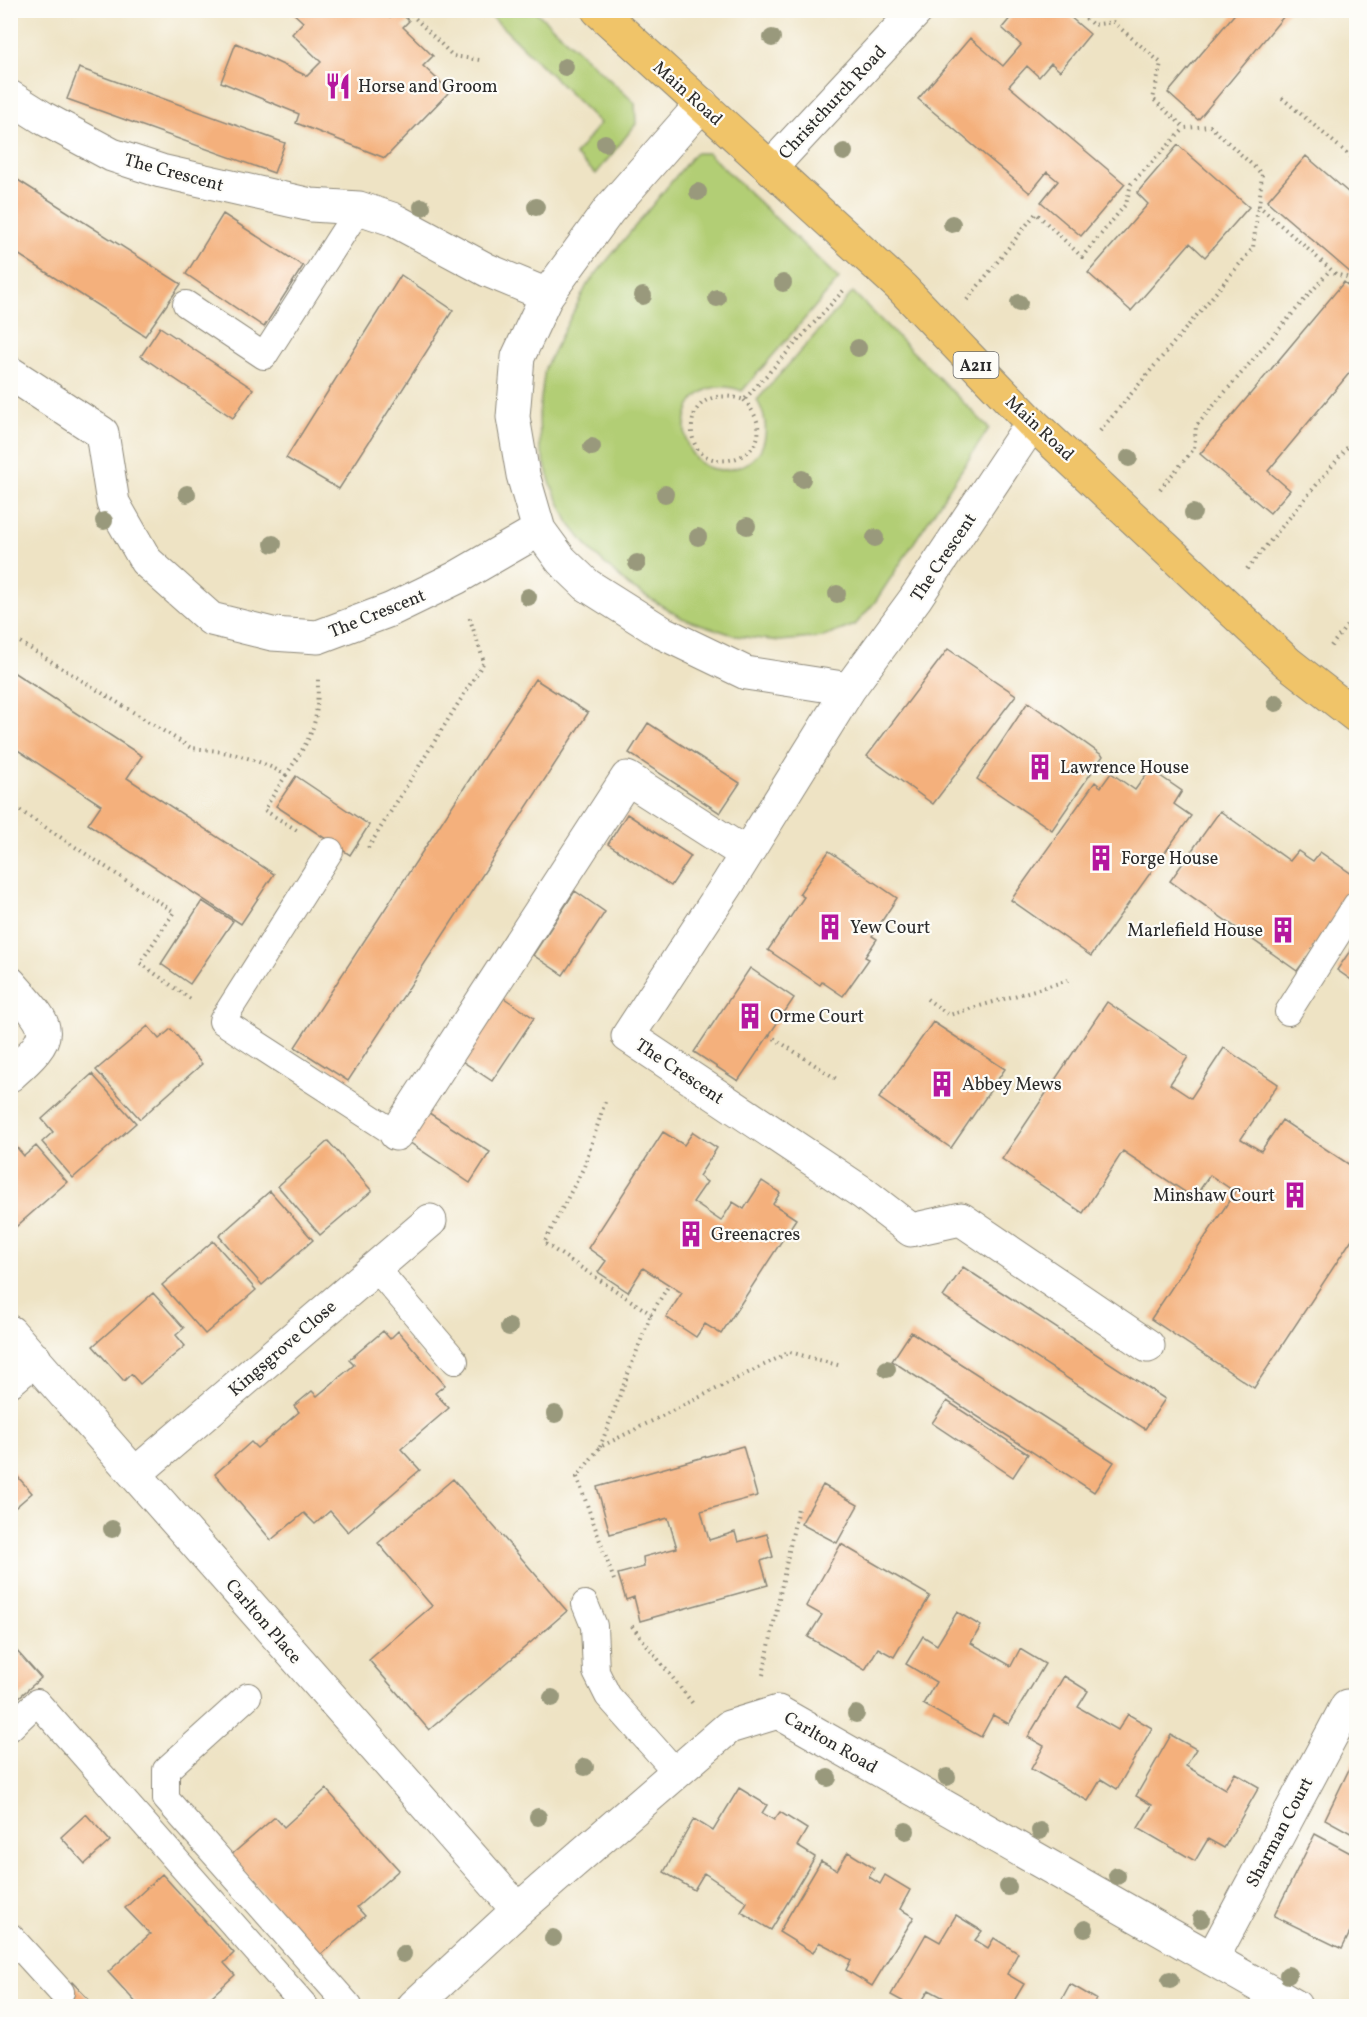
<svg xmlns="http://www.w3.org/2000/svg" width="1367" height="2017" font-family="Vollkorn,serif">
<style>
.green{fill:#b2ce74;stroke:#6e7c50;stroke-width:1.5}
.building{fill:#f4b07c}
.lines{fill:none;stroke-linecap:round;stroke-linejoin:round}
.service-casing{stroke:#8c8778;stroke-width:28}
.minor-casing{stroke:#8c8778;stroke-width:35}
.primary-casing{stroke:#8c8778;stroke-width:35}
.path{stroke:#8c8778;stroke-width:4;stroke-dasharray:1.5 4.5;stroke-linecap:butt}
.service{stroke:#fff;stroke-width:26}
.minor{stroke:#fff;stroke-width:33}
.primary{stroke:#f0c469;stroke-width:33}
.tree{fill:#99997c}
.labels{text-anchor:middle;stroke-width:4.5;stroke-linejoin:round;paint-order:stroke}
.shield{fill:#fdfcf7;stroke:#6a6a68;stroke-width:1.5}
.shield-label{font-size:16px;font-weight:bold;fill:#2b2b2b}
.poi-label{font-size:18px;fill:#2b2b2b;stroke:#fdfcf7;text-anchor:start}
.street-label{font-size:18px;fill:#2b2b2b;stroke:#fdfcf7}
</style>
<rect width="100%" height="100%" fill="#fdfcf7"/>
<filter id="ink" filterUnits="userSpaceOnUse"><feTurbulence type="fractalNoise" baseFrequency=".0167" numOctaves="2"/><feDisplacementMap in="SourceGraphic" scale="12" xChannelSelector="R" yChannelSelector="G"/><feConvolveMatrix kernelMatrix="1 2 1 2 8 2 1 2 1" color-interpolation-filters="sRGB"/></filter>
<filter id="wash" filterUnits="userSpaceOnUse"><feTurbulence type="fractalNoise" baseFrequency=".008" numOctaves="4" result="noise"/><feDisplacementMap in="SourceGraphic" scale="24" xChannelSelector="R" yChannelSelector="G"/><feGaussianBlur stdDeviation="1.35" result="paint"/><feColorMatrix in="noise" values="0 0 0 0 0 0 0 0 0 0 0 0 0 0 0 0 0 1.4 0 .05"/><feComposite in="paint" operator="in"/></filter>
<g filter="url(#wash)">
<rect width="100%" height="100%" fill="#eee3c4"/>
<path class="green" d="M486,11h49l100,92 1,21 -40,50 -21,-19 25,-32z
M695,153h13l131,126 -97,112c-72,-27 -76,90 -11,78 12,-2 24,-9 30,-20 8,-17 5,-33 -4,-49l96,-108 136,136 -114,174 -20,23 -32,12 -43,4 -44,-5 -54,-18 -53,-32 -38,-35 -22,-28 -18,-38 -11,-38 -1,-34 6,-45 42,-83z"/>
<g id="blocks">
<path class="building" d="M290,10h93l7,7 8,-7 11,11 -6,6 30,29 -10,10 27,25 -65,67 -89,-35 3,-9 -78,-32 15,-39 71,33 14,-14 -29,-28 11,-12z
M1017,10h45l28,24 -30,37 -9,-8 -12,14 -12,-11 -18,20 116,98 -44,52 -40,-34 17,-21 -11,-9 -17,21 -112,-94 52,-61 33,28 18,-21 -19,-17z
M1238,10h51l-91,110 -30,-27z
M79,68l206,75 -11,30 -207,-74z
M1178,145l71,62 -44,50 -15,-14 -59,68 -43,-38 60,-69 -11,-11z
M1306,156l50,43v70l-4,5 -85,-73z
M10,175l171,109 -36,52 -135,-87z
M223,214l80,52 -39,61 -78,-53z
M401,275l52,35 -114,179 -53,-31z
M1344,282l12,11v72l-88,106 22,19 -20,23 -70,-59z
M160,327l93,62 -20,29 -92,-62z
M948,649l68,46 -83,109 -66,-48z
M10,670l132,86 -15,22 147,96 -33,50 -153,-100 13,-19 -91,-60z
M535,679l53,34 -240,368 -53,-34z
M1028,702l75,54 -51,74 -75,-51z
M648,723l92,60 -20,30 -91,-60z
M1150,769l32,22 -8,13 17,12 -100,140 -80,-56 84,-118 6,5 10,-14 24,17z
M296,776l73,49 -19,30 -74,-49z
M1220,811l70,50 8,-10 15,10 7,-9 36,25v12l-59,82 -127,-90z
M627,814l64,42 -20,30 -63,-42z
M829,851l68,47 -25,38 5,3 -12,18 4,2 -26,37 -21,-14 -2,3 -52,-35 36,-53 -5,-3z
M575,891l30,21 -42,63 -30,-20z
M202,901l31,20 -43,63 -29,-20z
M1356,942v41l-19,-13z
M750,968l44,30 -56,83 -44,-29z
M504,998l30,20 -42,63 -30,-20z
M1107,1002l81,55 -18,27 21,14 33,-50 54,36 -37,55 20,12 21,-31 74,49v64l-102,155 -103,-69 84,-127 -25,-17 -16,23 -71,-47 -40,62 -81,-54z
M933,1022l72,47 -54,79 -72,-50z
M148,1026l11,13 12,-10 31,35 -62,55 -44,-49z
M92,1074l44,49 -63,55 -31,-36 11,-10 -11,-13z
M426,1111l64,41 -20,31 -64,-43z
M663,1132l21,13 9,-13 24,16 -18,28 8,6 -14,20 28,19 12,-19 11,7 18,-28 18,12 -7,11 23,15 -75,115 -16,-10 -9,13 -30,-20 16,-24 -39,-25 -15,24 -30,-20 8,-11 -18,-13z
M328,1141l44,50 -52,44 -42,-49z
M13,1143l11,13 12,-10 31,36 -57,50z
M270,1191l43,49 -51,45 -43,-49z
M213,1241l43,49 -51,44 -43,-49z
M963,1267l202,132 -20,30 -202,-132z
M153,1293l31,35 -8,7 9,11 -45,38 -9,-10 -7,7 -31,-35z
M383,1331l7,8 8,-8 47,54 -10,8 14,15 -48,41 19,21 -72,62 -18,-21 -15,13 -11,-11 -33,27 -56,-66 36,-32 6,6 42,-36 -5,-6 18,-15 5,5 37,-31 -5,-5z
M911,1332l203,130 -20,30 -202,-131z
M947,1401l81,53 -15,23 -81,-54z
M743,1446l14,50 -56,15 8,29 26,-8 3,10 29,-8 6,23 -12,4 7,24 -128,36 -6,-24 -8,3 -8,-26 26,-7 -1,-10 34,-9 -9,-30 -58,16 -13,-47z
M10,1468l22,25 -22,19z
M453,1479l114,132 -138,119 -60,-70 63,-54 -54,-63z
M823,1485l35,20 -21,38 -36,-19z
M841,1544l89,52 -36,61 -16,-9 -13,22 -57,-33 14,-22 -16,-9z
M957,1612l24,14 -10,17 40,23 9,-17 25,15 -36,60 -16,-9 -12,22 -58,-33 13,-22 -30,-18 17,-28 14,9z
M15,1649l26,29 -31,27v-52z
M1064,1676l24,15 -10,16 40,23 10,-16 24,14 -35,61 -16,-10 -13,22 -57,-32 13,-23 -16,-9z
M1171,1735l25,14 -10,17 39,23 10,-16 24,14 -35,61 -16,-9 -13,22 -57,-33 14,-23 -16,-9z
M1356,1755v81l-31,-17z
M739,1788l28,17 -5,8 12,7 6,-8 27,17 -10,17 18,11 -44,73 -30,-18 6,-10 -43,-29 -10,17 -30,-18 30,-53 19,12z
M326,1789l73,81 -42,37 8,9 -46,40 -89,-100 45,-39 9,10z
M86,1814l24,27 -25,23 -24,-27z
M1315,1834l41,22v64l-14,29 -68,-33z
M848,1852l26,16 -5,9 11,7 5,-9 25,15 -10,19 14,8 -42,69 -26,-16 5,-10 -17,-10 -15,-8 -6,11 -34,-21 42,-71 16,9z
M162,1874l72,79 -10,10 11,12 -34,31h-62l-31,-34 42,-38 -25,-26z
M956,1915l26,16 -7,9 13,8 6,-10 24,15 -11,21 17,10 -13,22h-52l-30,-16 -10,16h-8l-20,-11 35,-61 14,8z
M72,1982l23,24h-49z
M1070,1984l26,15 -4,7h-34z"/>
</g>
</g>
<g filter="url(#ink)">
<use href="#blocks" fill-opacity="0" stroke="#8c8778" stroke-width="1.5"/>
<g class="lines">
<g class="service-casing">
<path id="service" d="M186,304l78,52 95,-148
M330,851l-108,170 174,113
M1288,1012l68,-107
M376,1268l79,93
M585,1604l9,22 2,46 12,24 68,76
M248,1696l-82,74v29l183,207
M10,1728l27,-26 268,304
M10,1936l51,56"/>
</g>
<g class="minor-casing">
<path id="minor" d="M10,97l35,22 67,36 49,16 150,34 48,3 33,11 95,51 60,25
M702,104l-93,106 -62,85 -29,62 -5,60 10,58 16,55 22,30 26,25 76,48 83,40 103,16 66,-90 117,-176
M771,167l146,-157
M10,373l92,60 11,70 33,58 65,58 61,15 46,3 72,-27 66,-32 83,-48
M849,689l-120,193 -101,154 235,157 48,37 50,-11 187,127
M10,983c40,46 49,49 0,92
M396,1134l231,-356 119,76
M10,1332l508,578
M10,1380l25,-21
M135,1474l295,-253
M1212,1959l135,-253
M414,2006l104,-96 211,-183 49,-15 517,294"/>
</g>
<g class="primary-casing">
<path id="primary" d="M598,10l304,278 130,135 256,240 68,53"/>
</g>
<path class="path" d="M407,10l46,46 27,4
M1077,10l16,15 20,-3 48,41 -8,36 32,29 25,-2 52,48 -3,32 77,68 20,6
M1282,98l74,63
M967,300l69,-87 46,44 44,-53 5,-20 54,-56
M744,400c53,59 -57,88 -52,25 2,-29 30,-33 52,-25l100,-110
M1100,431l153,-183 5,-42
M1160,489l34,-40 2,-23 134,-156
M1247,569l109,-132
M10,636l181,112c35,3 64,9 95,27 27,-41 32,-47 32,-98
M1331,646l25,-32
M286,775l-22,35 36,22
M10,804l164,108 -34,51 52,37
M368,848l116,-186 -15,-46
M927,999l22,16 120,-35
M769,1035l69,45
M605,1102l-21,65 -40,76 107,71 18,-29
M600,1447l51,-133
M614,1580l-37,-103 23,-30 190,-95 51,14
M632,1626l62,79
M763,1675l35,-167"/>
<use href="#service" class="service"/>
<use href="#minor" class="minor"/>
<use href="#primary" class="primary"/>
</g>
<g class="tree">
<circle cx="772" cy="38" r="9"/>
<circle cx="565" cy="67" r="9"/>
<circle cx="605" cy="143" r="9"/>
<circle cx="844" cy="152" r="9"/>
<circle cx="698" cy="192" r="9"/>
<circle cx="422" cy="207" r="9"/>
<circle cx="536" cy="207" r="9"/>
<circle cx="952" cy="224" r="9"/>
<circle cx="783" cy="283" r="9"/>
<circle cx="643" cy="296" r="9"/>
<circle cx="717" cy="298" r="9"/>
<circle cx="1019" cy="303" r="9"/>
<circle cx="858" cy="348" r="9"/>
<circle cx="592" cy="447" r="9"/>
<circle cx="1129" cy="458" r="9"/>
<circle cx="802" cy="479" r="9"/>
<circle cx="187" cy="494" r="9"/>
<circle cx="665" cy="494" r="9"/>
<circle cx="1193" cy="513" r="9"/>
<circle cx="104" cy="521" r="9"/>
<circle cx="747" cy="526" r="9"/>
<circle cx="698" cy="537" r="9"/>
<circle cx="875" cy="538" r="9"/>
<circle cx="273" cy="544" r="9"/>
<circle cx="637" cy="563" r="9"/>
<circle cx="837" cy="594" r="9"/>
<circle cx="528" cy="597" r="9"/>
<circle cx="1276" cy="703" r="9"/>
<circle cx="509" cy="1327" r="9"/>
<circle cx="887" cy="1369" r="9"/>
<circle cx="555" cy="1414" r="9"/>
<circle cx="112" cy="1529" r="9"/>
<circle cx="552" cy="1698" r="9"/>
<circle cx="856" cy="1714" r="9"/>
<circle cx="585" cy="1767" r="9"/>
<circle cx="947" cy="1777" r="9"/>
<circle cx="828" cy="1778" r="9"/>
<circle cx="538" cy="1817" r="9"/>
<circle cx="906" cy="1831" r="9"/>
<circle cx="1040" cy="1831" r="9"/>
<circle cx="1117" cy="1876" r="9"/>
<circle cx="1008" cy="1887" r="9"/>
<circle cx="1201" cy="1919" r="9"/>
<circle cx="1085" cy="1929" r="9"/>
<circle cx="553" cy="1938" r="9"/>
<circle cx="403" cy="1954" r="9"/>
<circle cx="1288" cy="1975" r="9"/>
<circle cx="1170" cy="1980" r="9"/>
</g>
</g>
<defs>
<g id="restaurant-bare" transform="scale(2.07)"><path d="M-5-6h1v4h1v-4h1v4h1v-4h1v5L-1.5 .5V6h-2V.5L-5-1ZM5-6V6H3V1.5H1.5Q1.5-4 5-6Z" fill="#b5179e" stroke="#fdfcf7" stroke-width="2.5" paint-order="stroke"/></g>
<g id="building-bare" transform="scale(2.07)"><path d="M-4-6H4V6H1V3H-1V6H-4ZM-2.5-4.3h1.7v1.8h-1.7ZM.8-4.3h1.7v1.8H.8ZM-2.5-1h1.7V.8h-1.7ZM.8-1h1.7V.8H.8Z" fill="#b5179e" stroke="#fdfcf7" stroke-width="2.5" paint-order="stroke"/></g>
</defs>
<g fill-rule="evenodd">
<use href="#restaurant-bare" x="338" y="86"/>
<use href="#building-bare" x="1040" y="767"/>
<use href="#building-bare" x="1101" y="858"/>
<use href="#building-bare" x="830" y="927"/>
<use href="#building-bare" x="1283" y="930"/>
<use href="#building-bare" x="750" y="1016"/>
<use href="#building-bare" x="942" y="1084"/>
<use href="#building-bare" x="1295" y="1195"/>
<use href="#building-bare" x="691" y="1234"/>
</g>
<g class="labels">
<rect class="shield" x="953.5" y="352" width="45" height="26" rx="4.5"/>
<g class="shield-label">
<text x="976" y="371">A211</text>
</g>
<g class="poi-label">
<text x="358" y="92">Horse and Groom</text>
<text x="1060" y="773">Lawrence House</text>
<text x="1121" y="864">Forge House</text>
<text x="850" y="933">Yew Court</text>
<text x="1263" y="936" text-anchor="end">Marlefield House</text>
<text x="770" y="1022">Orme Court</text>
<text x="962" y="1090">Abbey Mews</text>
<text x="1275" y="1201" text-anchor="end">Minshaw Court</text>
<text x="711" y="1240">Greenacres</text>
</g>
<g class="street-label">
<text transform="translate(688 93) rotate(42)" y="6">Main Road</text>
<text transform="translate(832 102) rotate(-47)" y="6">Christchurch Road</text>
<text transform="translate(174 172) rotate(15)" y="6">The Crescent</text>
<text transform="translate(1040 428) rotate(43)" y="6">Main Road</text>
<text transform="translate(943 557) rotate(-56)" y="6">The Crescent</text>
<text transform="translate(377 613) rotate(-22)" y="6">The Crescent</text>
<text transform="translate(680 1071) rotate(34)" y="6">The Crescent</text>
<text transform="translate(282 1348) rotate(-41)" y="6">Kingsgrove Close</text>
<text transform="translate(264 1621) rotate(49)" y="6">Carlton Place</text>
<text transform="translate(831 1742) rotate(30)" y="6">Carlton Road</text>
<text transform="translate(1279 1832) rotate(-62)" y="6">Sharman Court</text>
</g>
</g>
<rect width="1367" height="2017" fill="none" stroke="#fdfcf7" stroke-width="36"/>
</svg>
